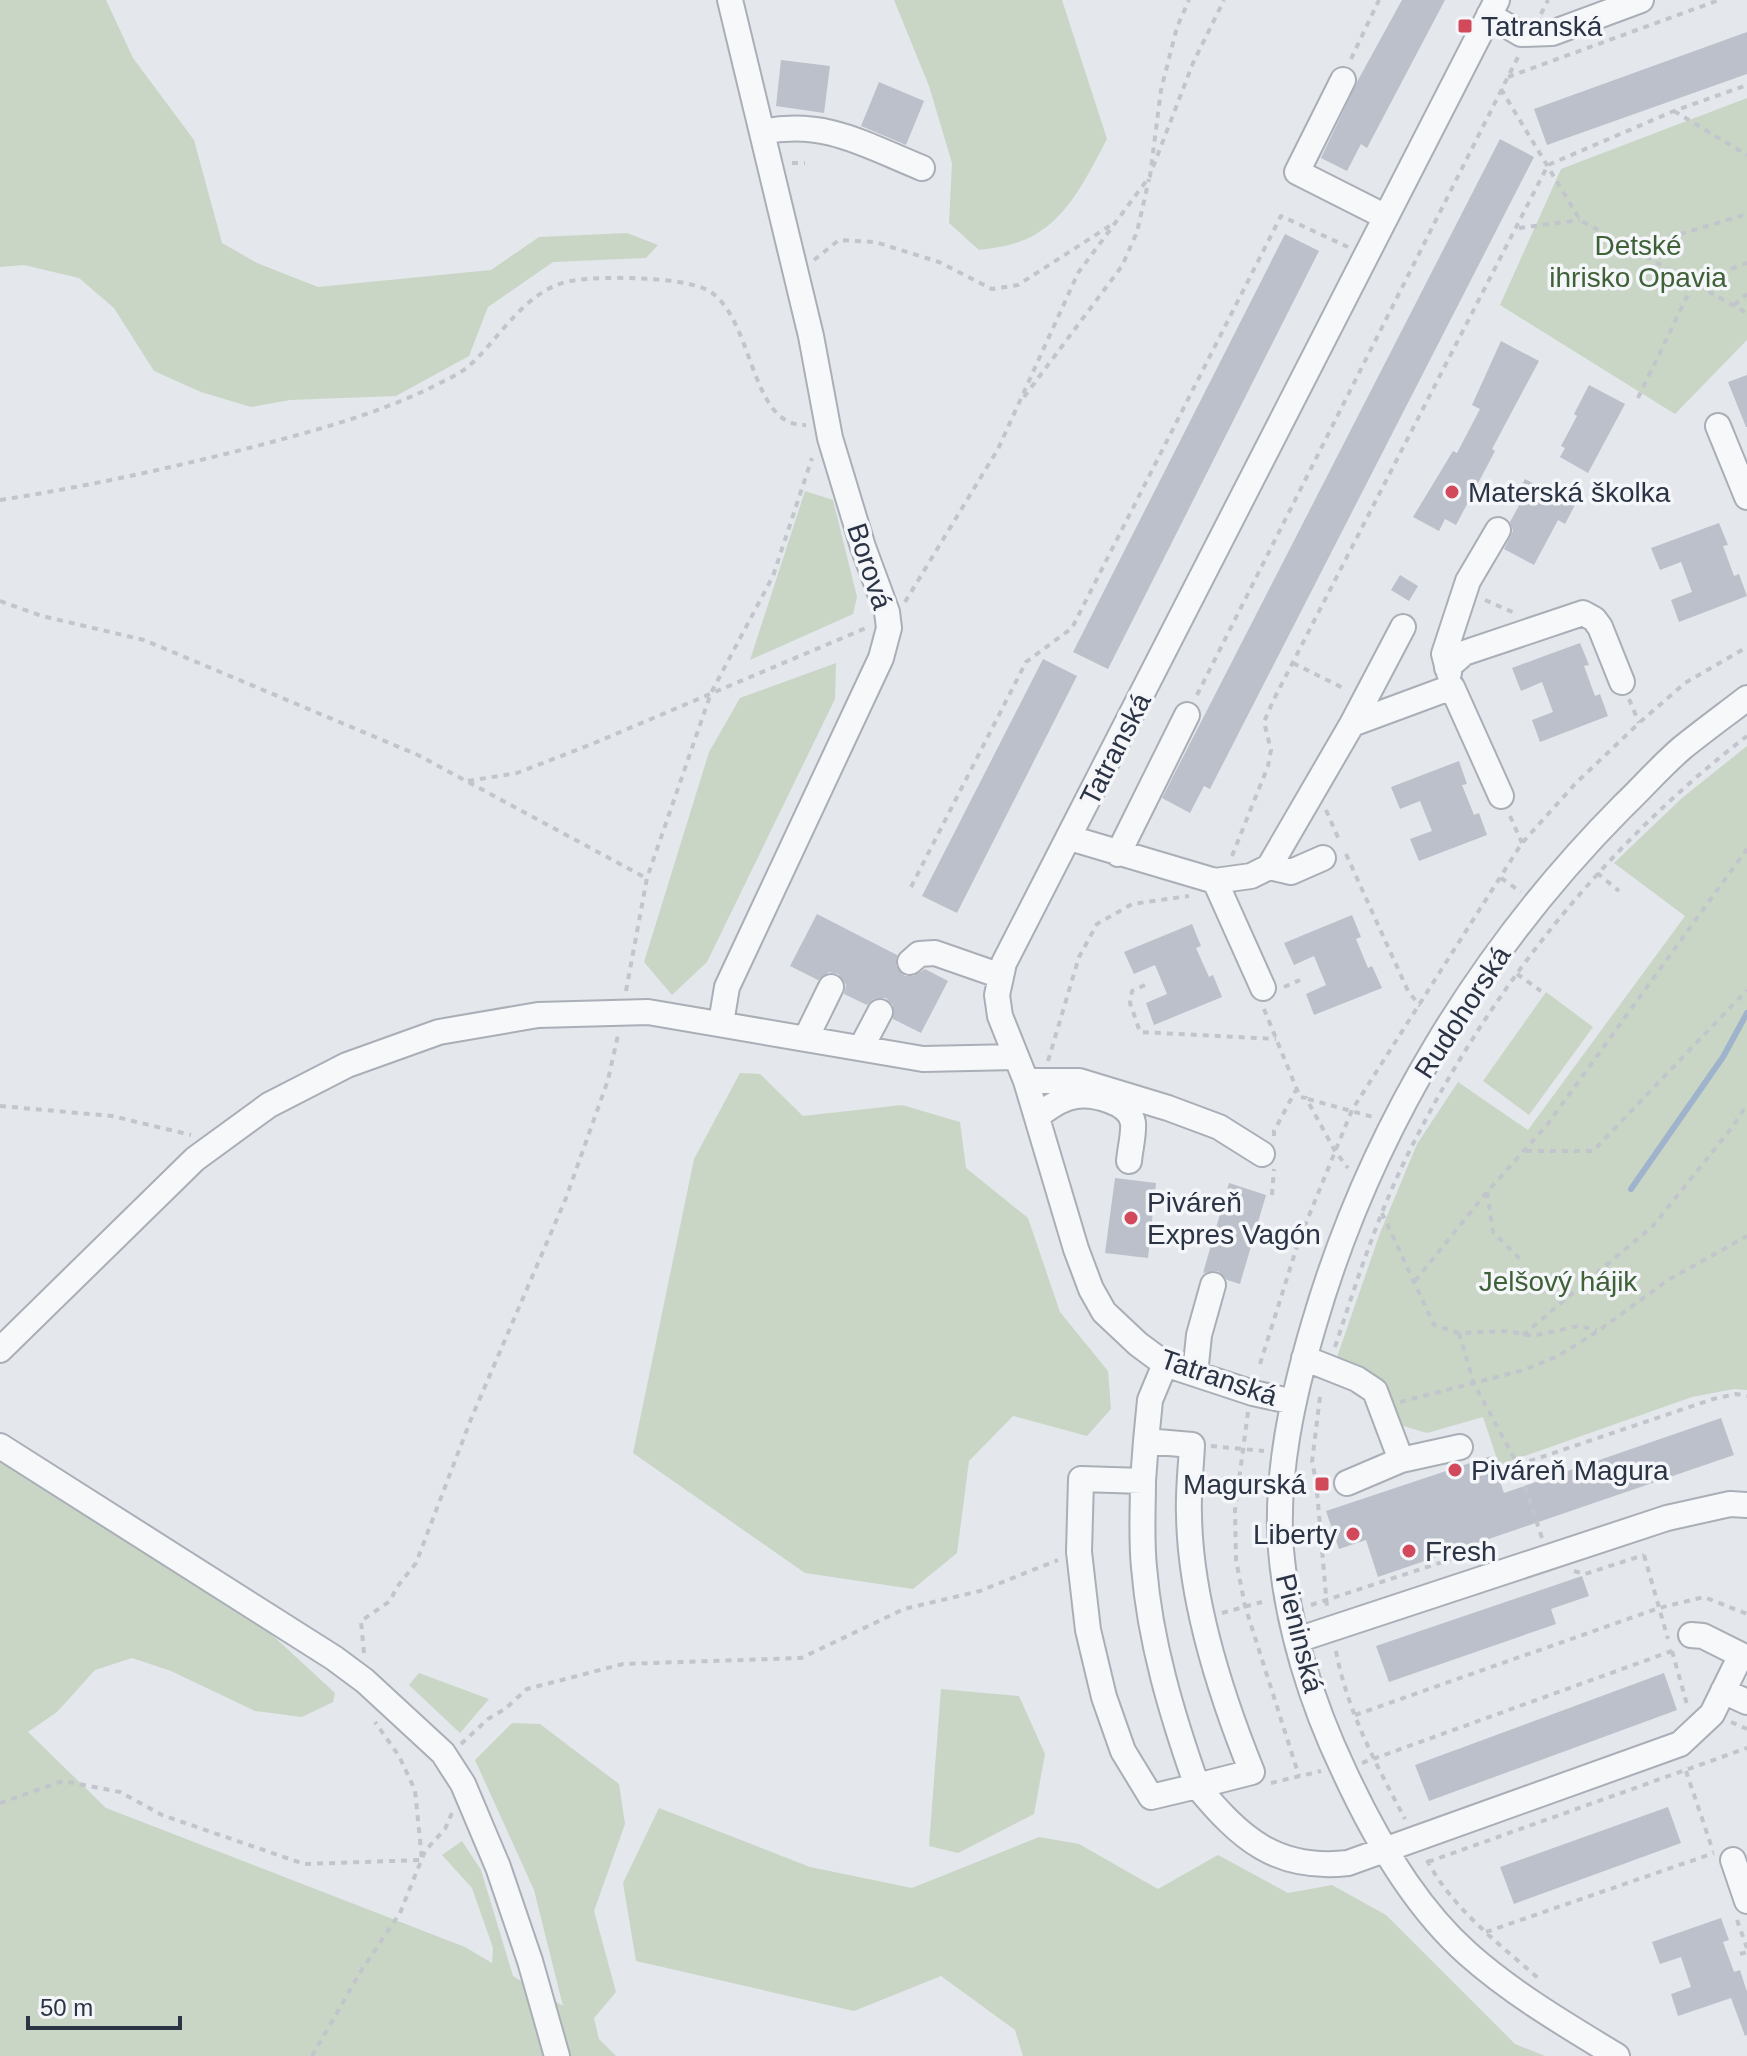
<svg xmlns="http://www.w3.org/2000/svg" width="1747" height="2056" font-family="Arial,sans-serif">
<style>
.green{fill:#c9d6c5}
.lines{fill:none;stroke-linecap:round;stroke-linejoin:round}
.stream{stroke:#9fb4cc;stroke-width:6}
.building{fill:#bbc0ca}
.minor-casing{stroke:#a9aeb7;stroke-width:28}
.path{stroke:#c2c5cb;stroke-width:4;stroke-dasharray:6 6;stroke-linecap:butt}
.minor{stroke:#f7f8fa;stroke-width:24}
.poi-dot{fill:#d1495b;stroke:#f4f6f9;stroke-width:3}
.labels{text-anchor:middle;stroke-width:7;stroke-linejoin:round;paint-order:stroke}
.poi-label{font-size:28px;fill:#2b3445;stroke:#f4f6f9;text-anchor:start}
.park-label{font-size:28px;fill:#3f6138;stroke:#f4f6f9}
.street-label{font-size:28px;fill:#2b3445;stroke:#f4f6f9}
</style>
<rect width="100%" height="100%" fill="#e4e7ec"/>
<path class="green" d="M0,0h106l27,58 61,82 28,103 35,20 61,24 173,-17 48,-33 88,-4 31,12 -12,13 -93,4 -65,45 -19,49 -73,40 -106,4 -39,7 -50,-15 -47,-21 -40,-63 -35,-30 -55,-13 -24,2z
M894,0h168l45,139c-22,41 -43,89 -91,104 -12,4 -25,5 -37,7l-30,-27 3,-60 -23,-77z
M1747,98v242l-72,74 -175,-109 61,-136z
M805,491l28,9 24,97 -4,17 -103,46z
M836,663l-1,36 -128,263 -35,33 -28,-33 65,-210 31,-54z
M1747,746v644l-13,-1 -42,8 -193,68 -16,-48 -56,16 -27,-8 -29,-48 -34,-20 43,-124 37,-89 41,-62 70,48 157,-214 -71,-53 68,-65z
M1546,992l47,35 -64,88 -46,-34z
M740,1073l20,1 43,42 99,-11 58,17 6,46 62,50 32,94 48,59 3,38 -24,27 -74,-20 -44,45 -12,92 -44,36 -108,-16 -172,-120 61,-294z
M0,1461l270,172 65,60 -2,9 -31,15 -47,-6 -84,-40 -39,-13 -37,12 -38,42 -29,20 78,76 359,139 27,16 1,-15 -21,-60 -30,-33 20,-14 19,29 32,106 50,30 -29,-116 -59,-130 37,-37 28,1 79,60 6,40 -31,87 22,81 -22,26 5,21 17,17h-616z
M419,1673l70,26 -29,34 -51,-48z
M941,1689l78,7 26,58 -11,60 -76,39 -29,-7z
M659,1808l151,59 102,21 127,-51 40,7 79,45 60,-34 70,38 44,-8 54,30 129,129 30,12h-522l-8,-26 -74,-54 -87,35 -218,-50 -13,-78z"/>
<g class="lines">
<path class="stream" d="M1631,1189l92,-132 24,-44"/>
</g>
<path class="building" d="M1402,0h43l-78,148 -6,-4 -14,27 -26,-13 37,-78z
M1747,32v42l-200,71 -13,-36z
M781,60l49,6 -6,47 -48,-7z
M879,82l45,19 -18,44 -45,-19z
M1500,139l34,18 -324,632 -6,-3 -14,27 -28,-15z
M1285,234l34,17 -211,418 -35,-17z
M1501,341l38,20 -47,88 3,2 -39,74 -11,-6 -6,12 -26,-14 40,-66 4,2 23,-44 -8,-4z
M1747,375v52h-1l-18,-45z
M1589,385l36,19 -37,69 -28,-16 5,-9 -4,-2 16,-30 -3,-2z
M1525,479l50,26 -10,19 -7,-4 -24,45 -30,-16 9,-18 -3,-9 12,-22 -6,-4z
M1719,523l9,22 -5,1 11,30 5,-2 8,22 -68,26 -8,-22 21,-8 -11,-30 -21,8 -9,-22z
M1400,575l18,11 -9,15 -18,-11z
M1580,643l9,22 -5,1 11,30 5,-2 8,22 -68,26 -8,-22 21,-8 -11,-30 -21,9 -9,-23z
M1043,659l34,17 -120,237 -35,-17z
M1459,761l8,23 -5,1 12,30 5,-2 8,22 -68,26 -9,-22 22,-8 -12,-30 -20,8 -9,-22z
M817,914l80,41 -1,11 9,10h9l11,-7 23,12 -27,52 -28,-14v-14l-7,-7 -13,1 -6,6 -23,-11 2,-9 -8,-11 -9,-2 -11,8 -28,-14z
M1352,915l9,22 -5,2 12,29 4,-2 10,22 -68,27 -8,-21 20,-9 -12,-29 -20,9 -10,-22z
M1192,924l9,22 -5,2 13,29 4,-2 9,22 -68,28 -8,-22 21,-9 -12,-29 -21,9 -10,-22z
M1115,1178l41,5 -8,75 -43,-5z
M1229,1183l37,12 -26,89 -13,-4 -9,-9 -15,2z
M1721,1418l13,37 -356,122 -12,-37 -27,9 -13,-38 165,-55 13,37z
M1582,1576l7,20 -38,13 5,15 -167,58 -13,-36z
M1664,1673l13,37 -248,91 -14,-36z
M1668,1807l13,36 -167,61 -14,-37z
M1721,1918l8,22 -6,2 11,30 6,-2 7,22v43l-2,1 -14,-38 -53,18 -7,-22 20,-7 -10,-30 -21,7 -8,-22z"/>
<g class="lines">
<g class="minor-casing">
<path id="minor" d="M1489,15l32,19 31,-1 89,-33
M1343,80l-46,92 89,45
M762,132c63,-13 103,13 160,36
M1718,426l29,71
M1447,668l17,-15 119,-40 11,6 6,8 22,55
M1449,673l-5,-19 24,-73 30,-51
M1352,724l100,-37 49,109
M1070,838l145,43 48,107
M1118,854l69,-139
M1269,867l22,5 32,-14
M1215,881l36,-5 18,-9 83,-143 51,-97
M910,962l9,-8 16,-1 66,23
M721,1023l6,-36 154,-329 8,-30 -2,-16 -24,-65 -33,-109 -19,-102 -81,-336
M806,1038l25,-51
M861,1048l19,-36
M1026,1081h53l89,27 51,19 43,27
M1037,1116c12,-8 24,-18 39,-20 18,-2 54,6 57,27 1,12 -3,26 -4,38
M0,1350l195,-191 74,-54 78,-40 92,-33 99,-17 110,-3 275,47 93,-2
M1304,1358l53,21 18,12 26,69 -54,23
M1165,1364l-15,36 -4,41 46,4c-1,23 -4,46 -3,69 1,86 31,179 63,258l-55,14c43,52 79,85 151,77l332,-119 32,-30 29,-59 -38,-19 -12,-1
M1195,1374l4,-39 14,-50
M1294,1402l-41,-9 -88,-29 -27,-20 -34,-32 -13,-23 -15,-40 -50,-168 -26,-65 -3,-21 7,-32 493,-963
M0,1446l334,212 31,23 78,72 20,31 35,83 32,94 27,95
M1401,1460l59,-13
M1143,1481c0,28 -2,57 1,86 6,75 28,148 53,219l-46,11 -28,-46 -19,-54 -16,-67 -9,-78 2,-73 62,2 3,-40
M1297,1640l370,-122 63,-14 17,1
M1723,1691l24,11
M1733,1860l14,41
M1617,2056c-51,-31 -104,-62 -149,-102 -53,-47 -95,-120 -124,-183 -32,-67 -57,-146 -63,-221 -6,-75 12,-155 33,-226 57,-195 166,-374 309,-518 20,-19 38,-40 59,-58 21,-17 43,-33 65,-50"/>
</g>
<path class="path" d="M1541,14l7,-14
M1351,59l28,-59
M1508,77l211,-77
M1501,89l79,131 167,93
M1674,111l73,44
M792,163h13
M1153,167l40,-104 31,-63
M1519,228l61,-8
M1634,248l113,-34
M814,260l25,-20 36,2 64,20 53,27 26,-4 93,-60
M1734,305l13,-11
M1024,397l98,-131 15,-34 12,-53
M1638,398l56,-116 53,-19
M0,500c84,-13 167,-31 249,-52 61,-16 122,-32 179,-59 13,-7 31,-14 42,-24 32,-29 58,-80 107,-85 30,-4 98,-3 126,8 52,21 44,140 103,137
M1485,600l32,14
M0,601l42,15 102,24 274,115 228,123
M905,602l93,-153 80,-176 72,-97 11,-86 16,-63 12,-27
M1293,663l52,26
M1197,695l323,-642
M1629,699l10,24
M468,781l49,-8 75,-29 274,-116
M1326,810l14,32
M1510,816l12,27
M1346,854l62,137 12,15
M1232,856l36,-90 3,-16 -7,-28 9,-21 275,-536 126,-54 73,-26
M1597,873l22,18
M1501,878l20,14
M911,887l115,-225 46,-34 209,-412 67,31
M1517,974l24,17
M1145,985l-13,6 -2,12 10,29 136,7
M1284,987l16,-7
M626,991l21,-113 64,-185 62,-117 39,-118
M1264,1009l36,88 6,1 29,53 13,17
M1048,1061l31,-104 18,-33 35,-20 57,-8
M1308,1099l65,18
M0,1106l112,10 79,19
M1274,1136v-5l23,-43
M1526,1151h67l154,-161
M1487,1192l6,40 27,27
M1272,1195l2,-26
M1382,1213l52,112 25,8 49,-2 24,5 46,-10 19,4
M1415,1281l72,-89 60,-67 200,-276
M1459,1333l15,51 44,81 24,73
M1523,1335l130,-109 81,-101 13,-21
M1335,1347c22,-67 44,-136 76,-199 80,-160 195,-304 336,-412
M1260,1364l39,-124 53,-130 170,-267 54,-60 63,-60 46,-40 62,-36
M1320,1397l-8,65 4,18 11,127
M1400,1402l124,-32 34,-14 40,-25 70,-51 79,-44
M1248,1412l-13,98 1,50 9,46 54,170
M1211,1446l53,5
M1518,1465l195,-66 23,-5 11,2
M1644,1555l24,84
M1574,1571l11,3 59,-19
M1311,1605l159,-52 12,3
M1222,1613l40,-11
M1336,1651c11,60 41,115 69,168
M1672,1651l16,57
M364,1653l-3,-32 29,-20 7,-14 19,-24 55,-144 95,-221 42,-118 10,-45
M1355,1715l304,-107 45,-11 43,17
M1731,1722l16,7
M461,1744l27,-25 17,-10 22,-20 96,-25 178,-6 103,-49 76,-18 78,-31
M1362,1763l310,-112
M1686,1771l27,80
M1271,1783l50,-12
M0,1803l63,-22 57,11 42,23 142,49 118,-4 -7,-70 -16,-34 -24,-34
M1427,1860c24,47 71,83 111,118
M1428,1862l319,-114
M1737,1920l10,28
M1486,1932l228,-79
M1740,1954l7,-2
M312,2056l49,-85 39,-58 25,-62 20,-22 7,-16"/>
<use href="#minor" class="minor"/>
</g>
<g class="poi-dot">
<rect x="1457" y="18" width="16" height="16" rx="4"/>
<circle cx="1452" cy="492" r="8"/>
<circle cx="1131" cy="1218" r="8"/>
<circle cx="1455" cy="1470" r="8"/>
<rect x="1314" y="1476" width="16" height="16" rx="4"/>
<circle cx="1353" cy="1534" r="8"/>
<circle cx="1409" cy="1551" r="8"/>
</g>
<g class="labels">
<g class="poi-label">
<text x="1481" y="36">Tatranská</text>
<text x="1468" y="502">Materská školka</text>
<text x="1147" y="1212">Piváreň<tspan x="1147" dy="32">Expres Vagón</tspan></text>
<text x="1471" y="1480">Piváreň Magura</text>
<text x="1306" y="1494" text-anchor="end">Magurská</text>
<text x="1337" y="1544" text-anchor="end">Liberty</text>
<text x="1425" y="1561">Fresh</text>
</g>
<g class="park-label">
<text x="1638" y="255">Detské<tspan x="1638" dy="32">ihrisko Opavia</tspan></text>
<text x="1558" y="1291">Jelšový hájik</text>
</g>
<g class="street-label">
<text transform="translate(870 566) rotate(72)" y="10">Borová</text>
<text transform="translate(1115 749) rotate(-63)" y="10">Tatranská</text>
<text transform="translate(1462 1012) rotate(-57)" y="10">Rudohorská</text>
<text transform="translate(1219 1377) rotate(19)" y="10">Tatranská</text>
<text transform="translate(1300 1633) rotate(76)" y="10">Pieninská</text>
</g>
</g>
<path d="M28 2016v12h152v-12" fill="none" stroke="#2b3445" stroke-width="4"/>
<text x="40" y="2016" font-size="24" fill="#2b3445" stroke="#f4f6f9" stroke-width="6" paint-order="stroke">50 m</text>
</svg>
